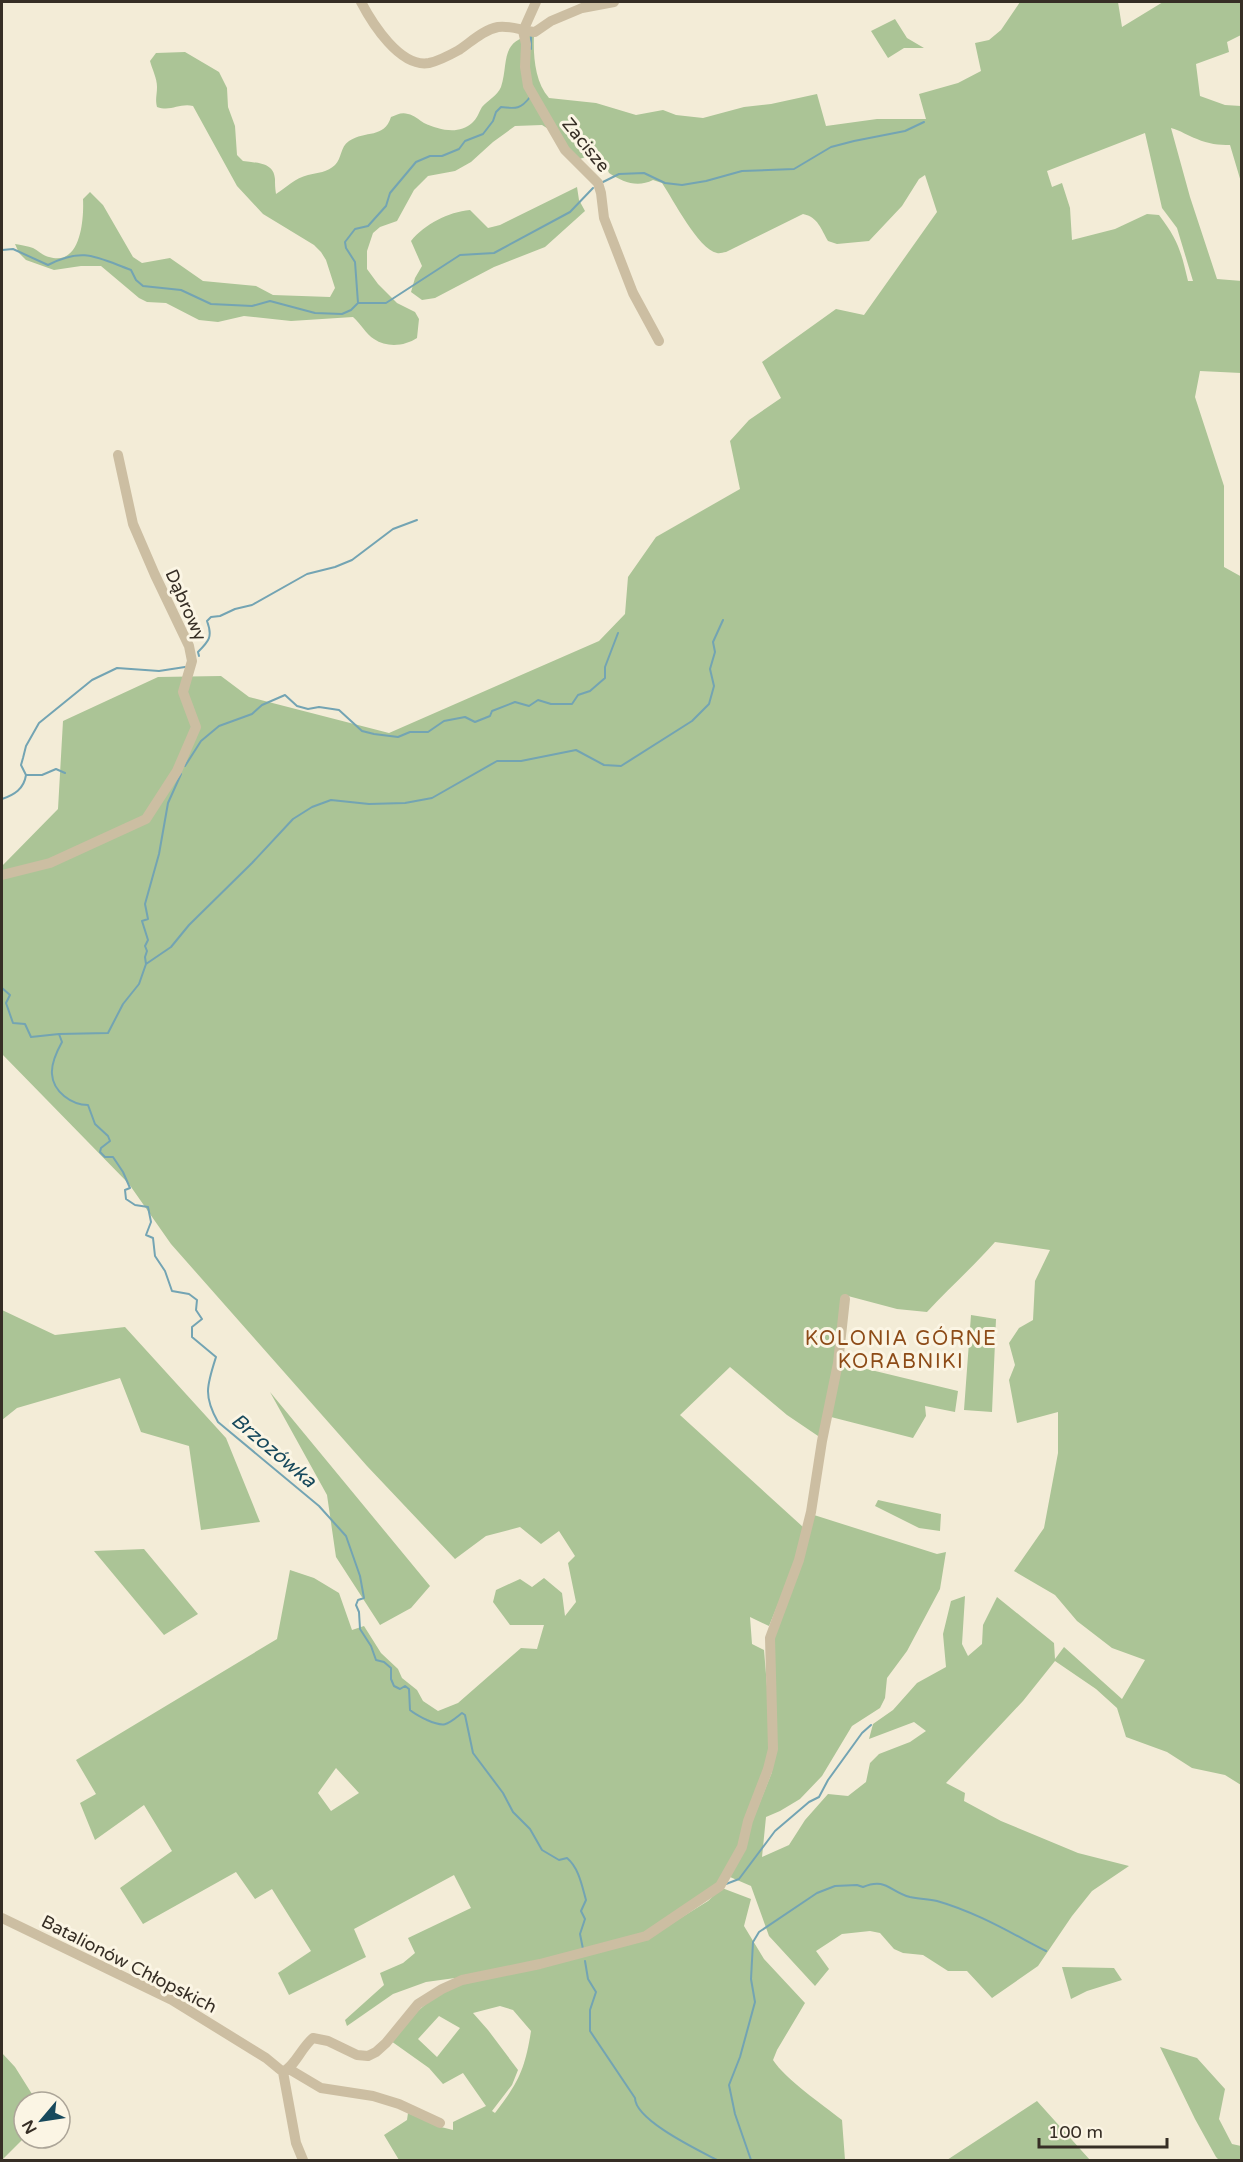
<svg xmlns="http://www.w3.org/2000/svg" width="1243" height="2162" font-family="'Varela Round',sans-serif">
<style>
.green{fill:#abc496;fill-rule:evenodd}
.lines{fill:none;stroke-linecap:round;stroke-linejoin:round}
.stream{stroke:#73a4b3;stroke-width:2}
.minor{stroke:#ccbea2;stroke-width:10}
.labels{text-anchor:middle;stroke-width:6;stroke-linejoin:round;paint-order:stroke}
.street-label{font-size:18px;fill:#362e25;stroke:#fbf5e4}
.neighbourhood-label{font-size:20px;letter-spacing:1.5px;fill:#8d4b17;stroke:#fbf5e4}
.water-label{font-size:20px;font-style:italic;fill:#17495c;stroke:#fbf5e4}
</style>
<rect width="100%" height="100%" fill="#f3ecd7"/>
<path class="green" d="M1020,2h98l4,25 41,-25h78v33l-14,7 2,10 -33,12 4,32 25,9 16,1v76l-11,-37c-11,0 -22,-1 -33,-6 -9,-3 -17,-9 -26,-11l19,69 27,82 25,2 -1,92 -41,-2 -5,26 29,89v81l18,10 -1,1208 -16,-10 -33,-7 -25,-16 -41,-15 -9,-29 -21,-19 -41,-28 -32,40 -77,82 19,10 -1,8 37,20 77,32 51,13 -37,25 -20,25 -34,50 -46,32 -25,-27h-19l-25,-16 -20,-2 -9,-4 -14,-16 -10,-2 -28,3 -26,17 13,18 -14,17 -46,-50 -18,-50 -21,-9 42,-105v-132l42,-125 123,39 9,-2 -6,37 -33,62 -20,27 -2,20 -5,10 -28,18 -30,50 -22,23 -20,12 -14,6 -4,40 27,-12 16,-25 23,-26 20,2 18,-14 4,-19 9,-9 31,-12 16,-11 -12,-9 -45,17 4,-15 20,-14 24,-27 29,-16 -3,-33 8,-33 14,-5 -3,48 6,12 14,-12 1,-19 14,-28 57,46 1,16 9,-12 58,52 23,-39 -33,-12 -35,-27 -22,-26 -41,-24 30,-43 14,-75v-41l-41,11 -8,-43 6,-15 -6,-22 10,-15 14,-8 2,-39 15,-31 -55,-8c-22,25 -46,46 -68,70l-30,-3 -49,-13 -27,142 -34,-23 -57,-48 -50,48 123,112 -7,33 -27,66 -19,-9 2,27 12,6 6,72v27l-33,100 -22,39 -44,36 37,-23 14,-13 29,11 -7,27 20,33 41,44 -28,47 -4,10c13,20 49,44 69,60l3,40h-446l-15,-25 23,-15 1,-7 29,13 16,4v-8l33,-16 -23,-33 -20,11 -14,-16 -38,-27 17,-21 47,-42 -29,4 -33,12 -46,32 -2,-6 39,-35 -4,-12 23,-10 12,-10 -7,-15 63,-30 -17,-33 -100,54 12,28 -77,38 -11,-22 33,-22 -39,-62 -17,10 -19,-27 -93,52 -23,-36 52,-37 -28,-46 -49,35 -15,-37 16,-9 -20,-34 201,-121 13,-69 24,8 25,15 13,37 12,-4 17,27 17,16 4,9 15,12 6,11 15,10 20,-8 63,-55 16,1 7,-24h-34l-17,-23 3,-12 24,-11 12,8 12,-9 18,15 3,23 11,-14 -8,-39 7,-7 -16,-25 -18,13 -21,-17 -34,9 -31,23 -88,-93 -196,-222 -42,-60 -127,-130v-188l56,-57 5,-88 95,-44 63,-1 28,21 140,36 210,-92 26,-27 3,-37 28,-40 84,-48 -10,-48 19,-21 32,-22 -19,-36 74,-53 28,6 73,-103 -12,-37 -6,4 -17,27 -33,35 -32,3 -9,-3c-7,-12 -10,-24 -25,-27l-77,38c-3,0 -6,2 -9,1 -19,-4 -44,-54 -55,-70l-9,-3c-16,8 -30,2 -44,-7l-4,-10 -6,-7h-9l-18,5 -22,-31 -8,-5 -27,1 -22,16 -22,20 -16,9 -27,5 -14,14 -17,31 -17,6 -7,6 -6,18v18l11,15 19,19 18,9 4,7 -2,19c-12,8 -30,10 -43,1 -8,-5 -13,-15 -21,-22l-62,4 -47,-5 -26,6 -19,-2 -33,-17 -19,-1 -8,-4 -38,-32h-20l-27,4 -28,-10 -7,-7 -4,-9c6,1 13,2 18,4 6,3 10,8 16,9 32,10 35,-38 34,-58l7,-7 13,13 30,52 9,6 28,-5 33,23 53,5 17,9 57,2 5,-9 -9,-28 -5,-8 -7,-7 -51,-31 -26,-28 -44,-80c-14,-3 -22,6 -36,1 -2,-8 0,-12 0,-20 0,-9 -5,-18 -7,-26l6,-8 29,-1 34,20 8,16 1,19 7,19 2,29 6,6c13,2 31,1 32,18 0,5 0,9 1,15 11,-7 19,-16 32,-19 9,-2 20,-3 27,-10 7,-7 5,-18 14,-24 17,-11 35,-2 42,-24 6,-2 10,-5 17,-3 6,1 11,6 16,9 15,7 35,12 48,0 5,-4 7,-11 10,-16 6,-7 15,-11 19,-20 8,-24 -2,-47 33,-52 -1,21 1,47 15,63l47,5 40,12 27,-5 13,5 27,3 41,-11 27,-3 46,-10 9,32 51,-7h49l-7,-25 39,-11 23,-12 -6,-28 14,-3 12,-10zM1145,133l17,75 15,20 16,53h-5c-7,-30 -10,-41 -29,-66l-12,-1 -32,15 -43,11 -2,-32 -8,-25 -10,4 -5,-16zM336,1768l23,25 -28,18 -13,-18zM500,2006l13,4 18,21c-6,39 -13,52 -36,82l-3,-2 20,-26 6,-15 -30,-40 -15,-17zM439,2016l21,12 -23,29 -19,-18z
M895,19l12,19 17,10h-20l-16,10 -17,-27z
M577,187l2,13 6,11 -40,36 -51,20 -59,31 -13,2 -11,-8 4,-14 7,-12 -11,-25c14,-17 37,-29 59,-31l18,18 12,-3z
M2,1310l53,25 70,-8 101,111 34,84 -59,8 -12,-84 -48,-14 -21,-54 -103,30 -15,12z
M971,1315l25,4 -4,93 -28,-2z
M842,1363l116,28 -3,21 -30,-6 1,10 -13,22 -82,-21z
M270,1392l160,194 -19,22 -31,17 -44,-68 -9,-62z
M878,1500l63,14 -1,17 -21,-3 -44,-22z
M144,1549l54,65 -34,21 -70,-84z
M1062,1967l52,1 8,12 -35,11 -16,8z
M1160,2047l37,11 28,31 -6,30 13,25 9,2v14h-22l-3,-3 -21,-38z
M2,2053l13,14 22,35h-13v36l-22,22z
M1037,2101l53,59h-143z"/>
<g class="lines">
<path class="stream" d="M531,37v12
M603,182l16,-8 25,-1 21,10 17,2 24,-4 36,-10 52,-2 37,-22 23,-6 51,-10 19,-9
M2,250l11,-1 35,16c35,-18 48,-8 83,5l5,10 7,6 38,4 30,14 41,2 18,-5 45,12 27,1 9,-4 7,-7 -3,-41 -9,-14 -1,-6 10,-13 13,-3 18,-20 4,-13 26,-31 14,-6h12l17,-7 6,-8 18,-7 10,-13 3,-9 5,-5c15,2 20,2 29,-10
M358,303h28l74,-48 34,-2 76,-41 23,-24
M199,656l-1,-4c11,-11 15,-15 9,-31l4,-4 9,-1 15,-7 17,-4 55,-31 28,-7 17,-7 41,-31 24,-9
M185,766l16,-25 18,-15 33,-12 10,-9 23,-10 12,11 11,3 11,-2 20,3 23,21 12,3 24,3 12,-5h18l16,-11 21,-4 10,5 15,-6 2,-5 23,-9 14,4 9,-6 13,4h21l6,-9 12,-4 15,-13v-11l13,-34
M26,775l-5,-10 2,-7 3,-12 13,-23 53,-43 25,-12 42,3 26,-4
M2,799c12,-4 22,-10 24,-24h16l14,-6 9,4
M146,964l-1,-7 2,-6 -2,-5 3,-6 -6,-19 6,-2 -3,-15 14,-50 9,-51 13,-29
M2,988l8,7 -4,8 7,20 12,1 6,13 28,-3 3,8c-5,9 -11,21 -10,32 1,18 20,31 36,31l7,19 13,12 2,5 -9,7 -1,4 5,5h8l10,15 7,16 -5,2 1,9 9,6 13,2 3,15 -5,13 7,3 2,18 10,15 7,20 17,3 8,6 -1,10 6,9 -10,8v10l24,20c-9,28 -13,39 2,65l101,84 27,30 14,40 4,22 -6,2 -2,5 3,7 1,17 11,17 5,14 8,2 7,6v11l3,7 6,3 5,-3 4,3 1,21c6,5 11,7 17,10 18,8 20,5 35,-7l3,2 8,38 30,40 10,19 17,17 12,21 17,10 8,-2c12,10 15,28 19,42l-5,11 4,8 -5,15 3,15
M59,1034l49,-1 15,-29 16,-20 7,-20 25,-17 18,-22 63,-62 41,-44 19,-12 19,-7 38,4 36,-1 27,-5 65,-37h24l55,-11 28,15 17,1 71,-45 17,-17 5,-18 -4,-17 5,-17 -2,-10 10,-22
M726,1884l13,-5 36,-48 34,-29 10,-5 9,-17 34,-47 9,-8
M585,1961l3,18 8,13 -6,18v21l45,67c0,22 63,52 82,62
M751,2160l-16,-46 -6,-29 11,-28 15,-55 -4,-23 2,-37 6,-10 58,-39 18,-7 22,-1 6,2c23,-10 27,5 47,10 9,2 18,2 27,4 39,11 74,32 109,50"/>
<path class="minor" d="M361,2c11,21 39,66 68,61 10,-2 21,-8 30,-13 12,-8 24,-20 39,-23 12,-2 25,4 37,5l16,-11 31,-13 32,-6
M536,2l-13,29 3,13 -1,23 3,19 37,64 33,33 3,10 3,25 29,75 26,48
M2,875l48,-12 96,-44 31,-48 19,-44 -13,-35 9,-31 -3,-15 -34,-71 -22,-51 -15,-69
M2,1918l170,82 94,58 17,14 13,71 7,17
M289,2069l32,19 52,8 26,8 41,19
M283,2072c13,-7 18,-24 30,-34l15,3 29,14 11,1 8,-4 10,-9 32,-39 24,-15 20,-9 78,-16 106,-28 74,-50 22,-39 6,-26 20,-52 5,-20 -3,-111 29,-78 12,-48 11,-71 16,-78 7,-64"/>
</g>
<g class="labels">
<g class="street-label">
<text transform="translate(586 145) rotate(51)" y="6">Zacisze</text>
<text transform="translate(186 605) rotate(66)" y="6">Dąbrowy</text>
<text transform="translate(129 1964) rotate(27)" y="6">Batalionów Chłopskich</text>
</g>
<g class="neighbourhood-label">
<text x="901" y="1345">KOLONIA GÓRNE<tspan x="901" dy="23">KORABNIKI</tspan></text>
</g>
<g class="water-label">
<text transform="translate(274 1450) rotate(40)" y="7">Brzozówka</text>
</g>
</g>
<rect width="1243" height="2162" fill="none" stroke="#362e25" stroke-width="6"/>
<g transform="translate(42 2120) rotate(241)"><circle r="28" fill="#fbf5e4" stroke="#aca598" stroke-width="1.5"/>
<path d="M0-4.5L10 22L0 15L-10 22Z" fill="#17495c"/>
<text y="-9" font-size="16" font-weight="bold" text-anchor="middle" fill="#362e25">N</text>
</g>
<path d="M1039 2138v9h128v-9" fill="none" stroke="#362e25" stroke-width="3"/>
<text x="1048" y="2138" font-size="18" fill="#362e25" stroke="#fbf5e4" stroke-width="4.5" paint-order="stroke">100 m</text>
</svg>
